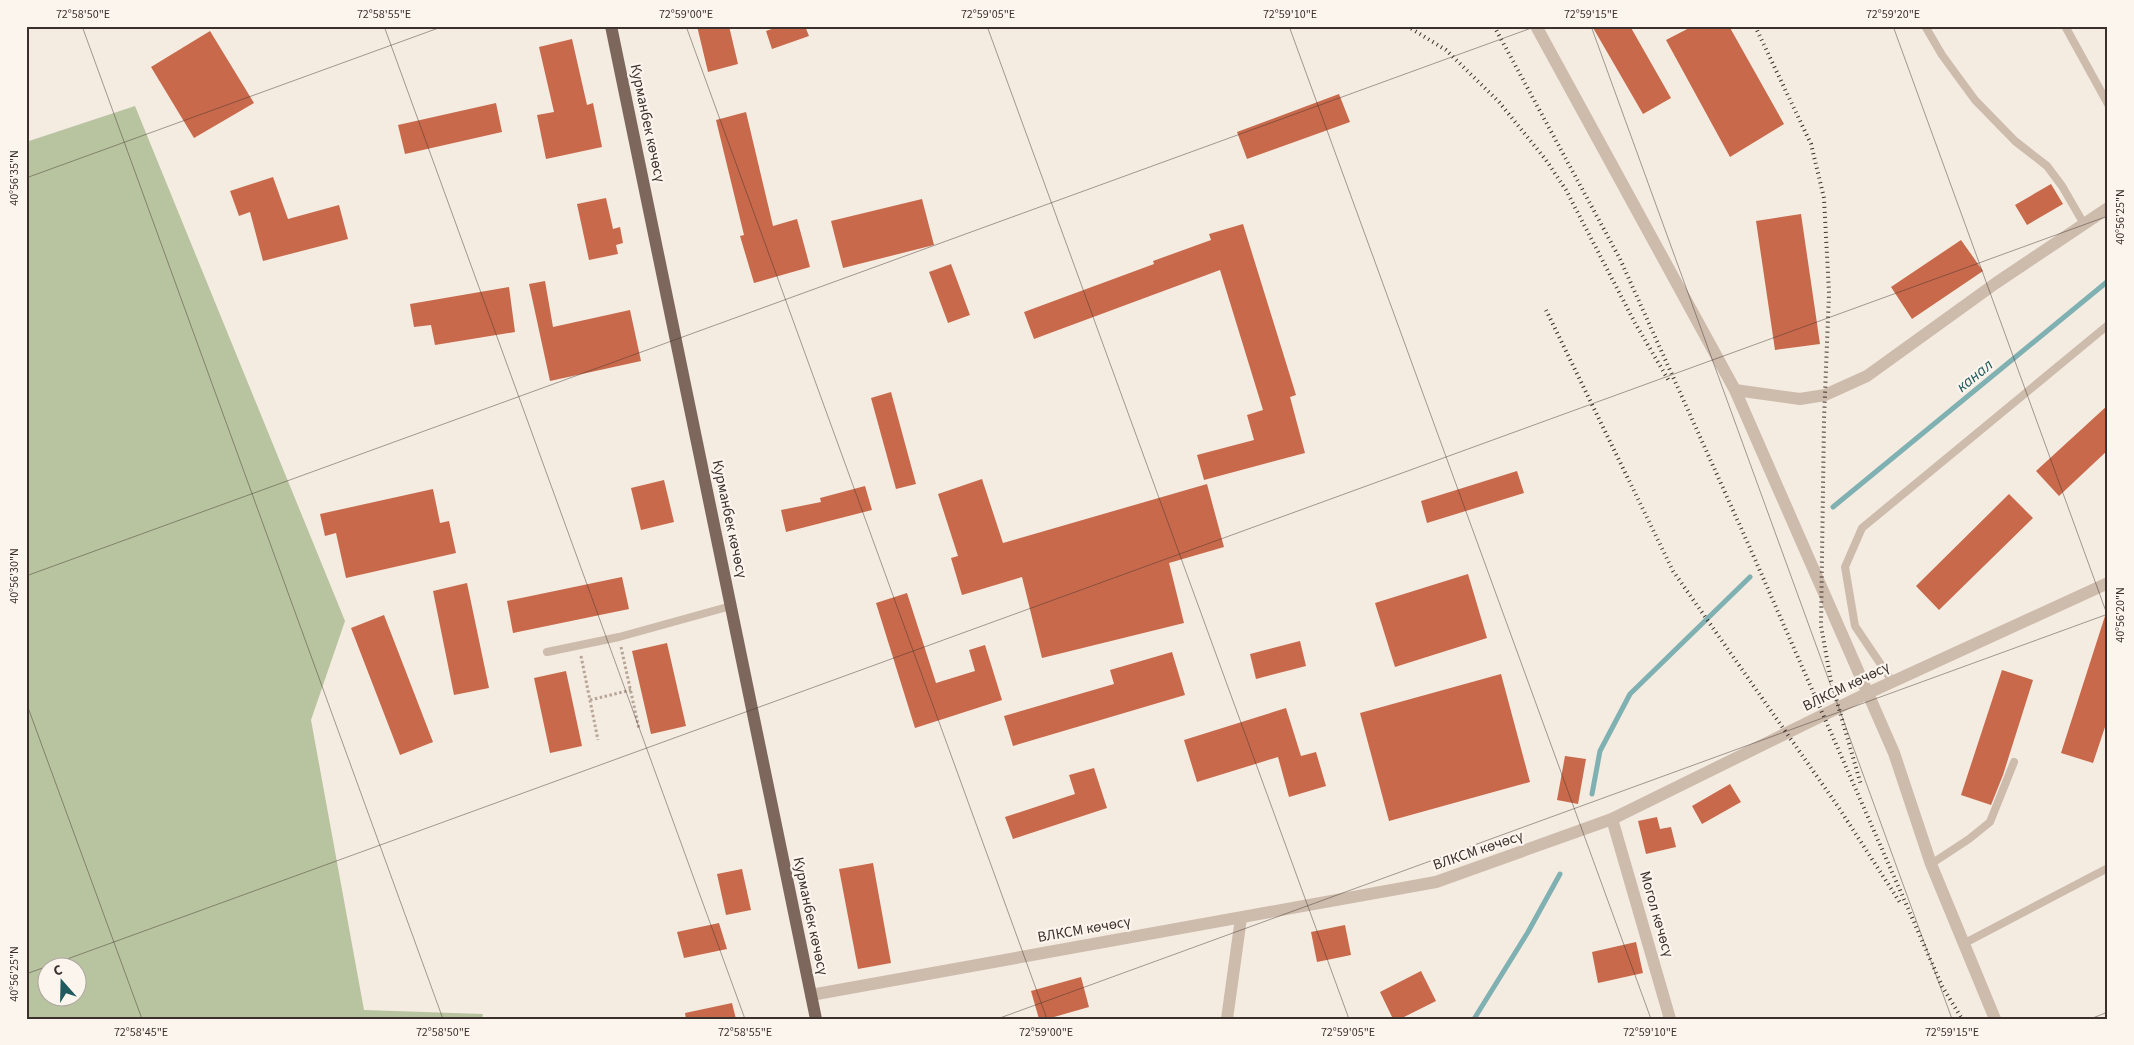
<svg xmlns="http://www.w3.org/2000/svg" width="2134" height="1045" font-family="'Source Sans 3',sans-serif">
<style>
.green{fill:#b8c4a0;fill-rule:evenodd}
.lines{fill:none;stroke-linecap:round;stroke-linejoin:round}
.stream{stroke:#7fb0b2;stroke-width:5}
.building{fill:#c8694b}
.path{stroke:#b9a596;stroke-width:3;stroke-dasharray:2.5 2.5;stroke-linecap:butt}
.service{stroke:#cdbbac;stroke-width:8}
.minor{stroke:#cdbbac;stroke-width:12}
.tertiary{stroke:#cdbbac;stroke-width:12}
.primary{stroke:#7d675c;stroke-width:12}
.rail{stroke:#3b302b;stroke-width:4;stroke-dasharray:1 4;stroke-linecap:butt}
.ticks{fill:none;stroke:#3b302b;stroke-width:1;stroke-opacity:0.45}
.labels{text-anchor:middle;stroke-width:4.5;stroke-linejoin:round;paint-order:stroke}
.street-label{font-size:15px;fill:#3b302b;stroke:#fbf5ee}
.water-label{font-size:16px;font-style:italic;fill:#1f5a5e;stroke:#fbf5ee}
.neatline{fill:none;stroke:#3b302b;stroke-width:2}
.ticks-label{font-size:12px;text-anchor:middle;fill:#3b302b}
</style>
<rect width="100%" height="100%" fill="#f4ebe1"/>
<path class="green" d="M135,106l210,515 -34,99 53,290 119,4 -1,5h-456v-877zM48,968h30v30h-30z"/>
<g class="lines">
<path class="stream" d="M1833,507l275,-226
M1592,794l8,-43 30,-57 120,-117
M1474,1019l54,-87 32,-58"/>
</g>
<path class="building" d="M697,26h32l9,38 -30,8z
M780,26h25l4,10 -37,13 -6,-18z
M1592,26h38l41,72 -28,16z
M1693,26h36l55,98 -54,33 -64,-117z
M210,31l44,72 -60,35 -43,-71z
M572,39l15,66 6,-2 9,44 -56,12 -9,-44 17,-3 -15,-65z
M1339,94l11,28 -103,37 -10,-27z
M496,103l6,29 -97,22 -7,-29z
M746,112l27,114 24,-7 13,48 -56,16 -14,-47 4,-1 -28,-115z
M273,177l15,42 51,-14 9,34 -85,22 -13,-49 -11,4 -9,-25z
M2051,184l12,20 -36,21 -12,-20z
M606,198l7,31 7,-2 3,16 -7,2 2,9 -29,6 -12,-56z
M922,199l12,46 -91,23 -12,-47z
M1801,214l19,130 -45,6 -19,-129z
M1243,224l53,171 -6,2 15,56 -101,27 -7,-25 57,-15 -7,-25 16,-5 -43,-140 -186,69 -10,-27 130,-48 -1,-3 58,-21 -2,-6z
M1961,240l22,31 -71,48 -21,-32z
M951,264l19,51 -22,8 -19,-51z
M545,281l8,46 77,-17 11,51 -91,20 -21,-97z
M509,287l6,45 -80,13 -4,-20 -17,2 -4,-23z
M891,392l25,92 -20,5 -25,-91z
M2108,405v45l-49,46 -23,-25z
M1517,471l7,22 -97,30 -6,-22z
M982,479l21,64 204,-59 17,63 -55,16 15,60 -142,35 -20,-81 -60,18 -11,-37 7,-2 -20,-62z
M664,480l10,42 -33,8 -10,-42z
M865,486l7,24 -86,22 -5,-22 40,-8 -1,-4z
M433,489l7,34 9,-2 7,32 -110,25 -10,-45 -11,3 -5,-22z
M2009,494l24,24 -94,92 -23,-24z
M1468,574l19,64 -92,29 -20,-64z
M622,577l7,32 -116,24 -6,-32z
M467,583l22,105 -35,7 -21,-104z
M907,593l29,90 39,-12 -6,-21 16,-5 17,55 -87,28 -39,-125z
M384,615l49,127 -33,13 -49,-127z
M2105,616l3,1v101l-15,45 -32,-10z
M1300,641l6,25 -50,13 -6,-25z
M667,643l19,83 -35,8 -19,-83z
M1172,652l13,43 -172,51 -9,-30 110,-32 -4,-14z
M2002,670l31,10 -30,95 -12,30 -30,-10z
M566,671l16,75 -32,7 -16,-75z
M1501,674l29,108 -141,39 -29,-108z
M1286,708l15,48 15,-4 10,34 -37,11 -11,-40 -81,25 -13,-42z
M1565,756l21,3 -8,45 -21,-4z
M1094,768l13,40 -94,31 -8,-22 70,-23 -6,-19z
M1730,784l11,18 -39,22 -10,-18z
M1657,817l3,12 11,-2 5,20 -30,7 -8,-33z
M873,863l18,100 -33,6 -19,-100z
M742,869l9,41 -25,5 -9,-41z
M719,923l8,26 -43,9 -7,-26z
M1345,925l6,30 -34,7 -6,-30z
M1636,942l7,31 -45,10 -6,-31z
M1421,971l15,30 -36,18h-7l-13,-27z
M1081,977l8,30 -42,12h-8l-8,-28z
M732,1003l4,16h-50l-1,-6z"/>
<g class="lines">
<path class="path" d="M621,647l18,82
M581,656l17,84
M590,700l41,-10"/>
<path class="service" d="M1925,26l17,29 33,45 40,41 32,25 15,20 22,38
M2065,26l43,78
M547,652l72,-15 112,-31
M1892,681l-37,-55 -10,-59 17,-39 246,-203
M1931,864l38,-25 21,-17 24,-60
M1963,944l145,-76"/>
<path class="minor" d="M1536,26l199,364 65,9 25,-4 42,-19 129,-93 112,-75
M1735,390l159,363 37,111 64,155
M1612,819l58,200
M1227,1019l14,-101"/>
<path class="tertiary" d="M811,995l625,-113 176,-63 256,-126 240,-110"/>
<path class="primary" d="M611,26l205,993"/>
<path class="rail" d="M1407,26l39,24 53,52 47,58 20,30 69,133 34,58
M1494,26l126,233 130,289 192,438 20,33
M1755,26l56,118 13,54 5,95 -5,126 -3,207 10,55 30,104
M1546,310l127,261 164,234 64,99"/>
</g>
<path class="ticks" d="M82,26l361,993M384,26l361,993M686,26l361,993M987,26l362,993M1289,26l362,993M1591,26l361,993M1893,26l215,591M26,178l418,-152M26,576l1511,-550M26,702l116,317M26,974l2082,-758M997,1019l1111,-405M2090,1019l18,-7"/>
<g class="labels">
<g class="street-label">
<text transform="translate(648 123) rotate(78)" y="5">Курманбек көчөсү</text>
<text transform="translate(730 519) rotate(78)" y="5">Курманбек көчөсү</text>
<text transform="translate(1846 686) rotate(-26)" y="5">ВЛКСМ көчөсү</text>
<text transform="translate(1478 850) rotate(-19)" y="5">ВЛКСМ көчөсү</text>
<text transform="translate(1657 914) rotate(74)" y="5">Могол көчөсү</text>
<text transform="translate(811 916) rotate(78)" y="5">Курманбек көчөсү</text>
<text transform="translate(1084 929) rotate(-10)" y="5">ВЛКСМ көчөсү</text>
</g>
<g class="water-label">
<text transform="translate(1974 375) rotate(-39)" y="6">канал</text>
</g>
</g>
<rect width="2134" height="1045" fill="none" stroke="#fbf5ee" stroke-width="55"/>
<g transform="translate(62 982) rotate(340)"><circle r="24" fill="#fbf5ee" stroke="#aea6a0"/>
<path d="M0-4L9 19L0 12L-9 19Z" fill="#1f5a5e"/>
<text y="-8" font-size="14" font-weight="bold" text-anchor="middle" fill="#3b302b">С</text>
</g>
<rect x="28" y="28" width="2078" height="990" class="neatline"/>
<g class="ticks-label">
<text x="83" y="18">72°58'50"E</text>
<text x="384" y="18">72°58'55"E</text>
<text x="686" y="18">72°59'00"E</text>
<text x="988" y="18">72°59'05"E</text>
<text x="1290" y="18">72°59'10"E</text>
<text x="1591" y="18">72°59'15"E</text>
<text x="1893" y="18">72°59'20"E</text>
<text transform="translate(14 178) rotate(-90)" y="4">40°56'35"N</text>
<text transform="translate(2120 217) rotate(-90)" y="4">40°56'25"N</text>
<text transform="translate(14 576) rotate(-90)" y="4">40°56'30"N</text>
<text transform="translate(2120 615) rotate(-90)" y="4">40°56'20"N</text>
<text transform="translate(14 974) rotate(-90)" y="4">40°56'25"N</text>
<text x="141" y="1036">72°58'45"E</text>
<text x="443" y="1036">72°58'50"E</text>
<text x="745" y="1036">72°58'55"E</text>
<text x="1046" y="1036">72°59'00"E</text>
<text x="1348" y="1036">72°59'05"E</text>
<text x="1650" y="1036">72°59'10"E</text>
<text x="1952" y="1036">72°59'15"E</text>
</g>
</svg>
